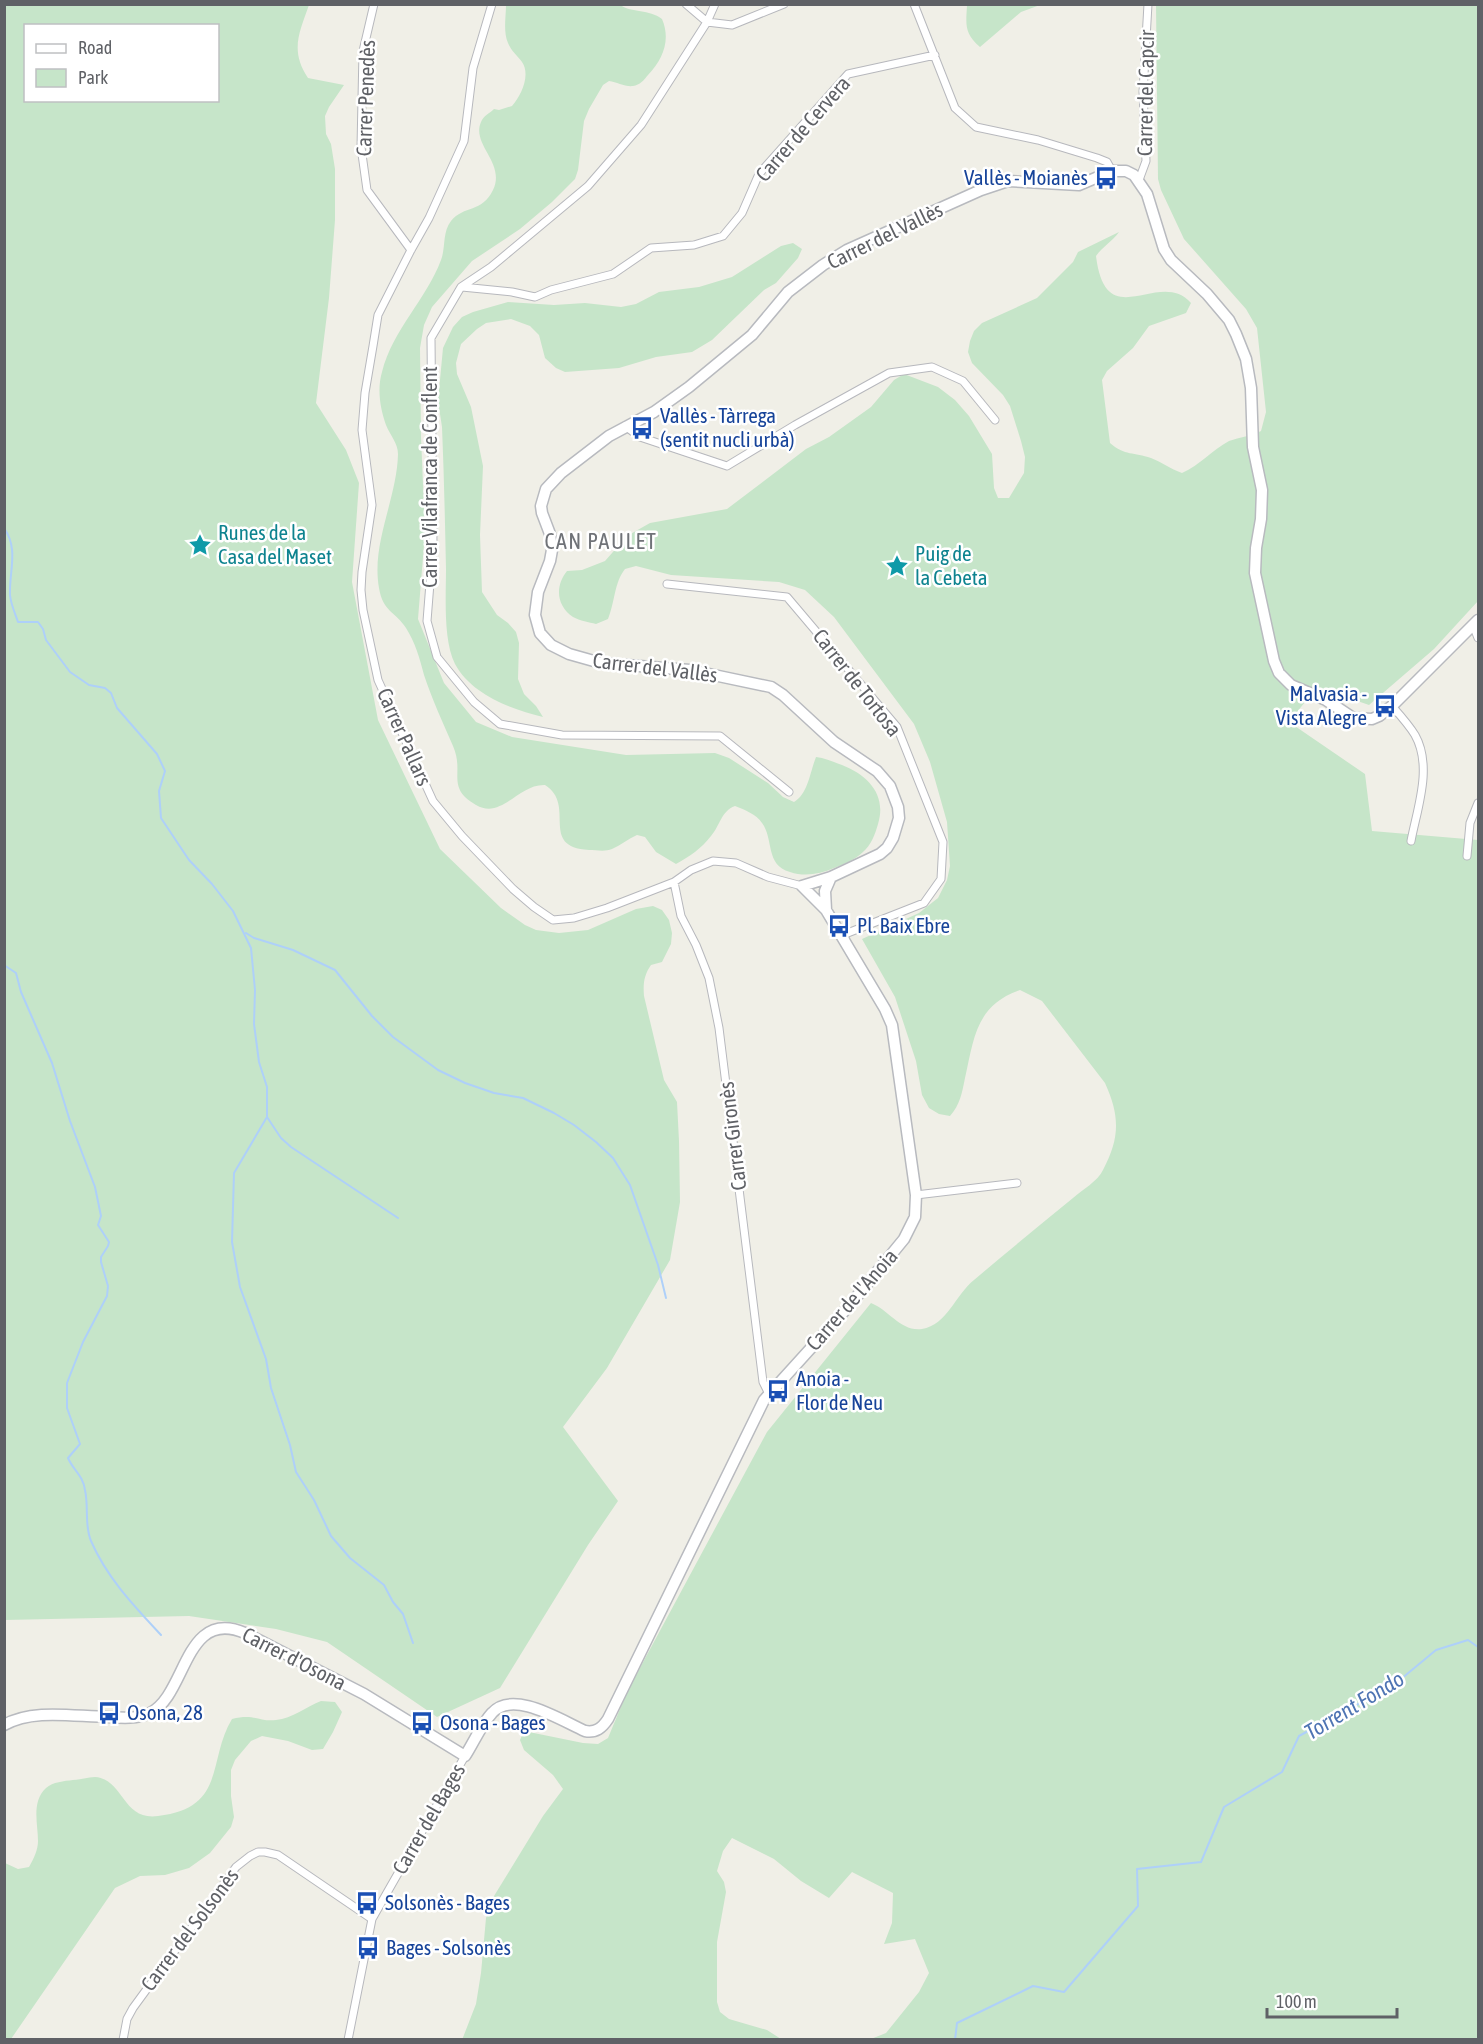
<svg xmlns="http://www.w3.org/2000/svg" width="1483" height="2044" font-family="'Asap Condensed',sans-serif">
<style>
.green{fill:#c6e5c9;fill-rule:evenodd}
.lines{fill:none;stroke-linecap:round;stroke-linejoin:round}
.stream{stroke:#aed0f9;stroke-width:2}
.street-casing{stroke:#b7b8bd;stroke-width:9}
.secondary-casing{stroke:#b8babf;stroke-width:13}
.street{stroke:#fff;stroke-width:7}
.secondary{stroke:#fff;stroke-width:10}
.labels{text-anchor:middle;stroke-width:5;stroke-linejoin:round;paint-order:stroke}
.street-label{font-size:21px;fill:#5f6166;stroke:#fff}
.transit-label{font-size:21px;fill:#164399;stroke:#fff;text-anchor:start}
.culture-label{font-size:21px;fill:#0d838f;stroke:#fff;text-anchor:start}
.neighbourhood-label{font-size:22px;letter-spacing:1.5px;fill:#707378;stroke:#fff}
.water-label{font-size:22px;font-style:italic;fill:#4e74b3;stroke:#fff}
</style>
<rect width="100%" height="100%" fill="#f0efe7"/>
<path class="green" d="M4,5h305c-10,28 -19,46 -1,73l36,7 -15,22 -4,9 1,18 5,10 4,25v51l-6,78 -13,105 30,47 13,33 -7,99 26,138 62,129 61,59 24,17 11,5 23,3 29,-3 48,-21 17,-3 9,4 7,10 3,13 -1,11 -9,18 -11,3c-7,10 -8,19 -7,31l20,84 13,22 2,39 1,61 -10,58 -63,108 -44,59 55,74 -30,44 -88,143 -63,29 -110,-75 -51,-13 -87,-13 -184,4zM26,26h192v74h-192z
M506,5h114c12,8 29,4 42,14 9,21 1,40 -14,56 -4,5 -8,10 -15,11 -8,1 -16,-4 -24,-5l-6,4 -14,24 -5,12 -6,49 -3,9 -23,23 -32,27 -48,32 -40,46 -8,18 -4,23 1,89 4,95 -7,87 26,64 32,39 36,15 114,18 89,-2 14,5 39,25 15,14 11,5c14,-8 16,-30 22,-45 9,1 17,5 26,8 26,10 45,30 36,59 -3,11 -7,21 -15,28 -8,8 -19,12 -29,16 -14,6 -29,9 -44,4 -25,-7 -16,-33 -28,-49 -6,-9 -17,-13 -27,-17 -14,5 -15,20 -24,30 -9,12 -22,21 -35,28l-20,-12 -11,-15 -8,-2c-9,4 -16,10 -25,14 -7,3 -16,1 -23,1 -51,-3 -12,-45 -44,-65 -27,-1 -43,35 -69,20 -31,-18 -11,-32 -23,-59 -10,-23 -21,-47 -29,-71 -4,-16 -9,-33 -18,-47 -11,-17 -23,-16 -27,-40 -8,-45 18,-89 19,-134 0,-11 -8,-19 -12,-29 -6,-17 -9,-36 -4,-53 11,-43 44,-72 59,-112 5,-13 1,-27 10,-39 13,-16 31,-8 42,-31 13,-27 -22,-45 -12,-68 2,-6 9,-9 13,-13l5,1 13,-4c9,-10 19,-31 10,-44 -4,-6 -11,-11 -14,-19 -5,-11 -2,-27 -2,-38z
M967,5v-1l73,1 -19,7 -41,35c-16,-14 -14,-22 -13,-42z
M1156,5h322v596l-44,48 -65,56 -52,-18 -28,35 76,52 7,57 106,9v1199h-607l15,-6 33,-41 10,-19 -14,-34 -31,5 8,-21 1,-30 -41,-21 -23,26 -28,-17 -27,-22 -42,-21 -9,13 -6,20 7,11 2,10 -9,50v60l3,10 9,7 38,11 14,9 -319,1 14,-36 5,-31 5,-55 8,-22 49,-80 20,-27 -10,-14 -29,-25 -4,-10 4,-9 59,12 15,1 10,-6 19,-46 140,-260 104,-129c18,7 30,29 51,26 25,-4 34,-35 52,-49 33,-28 66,-55 99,-82 9,-8 25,-17 30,-28 17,-32 17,-54 2,-87l-63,-82 -22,-11c-44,15 -46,48 -55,88 -3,15 -5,27 -15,38l-11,-2 -10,-6 -7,-13 -6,-34 -21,-64 -33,-58 57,-26 19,-15 9,-18 3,-14 -3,-44 -17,-60 -16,-38 -80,-107 -29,-27 -26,-8 -108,-7 -35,-9 -11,3c-11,14 -10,33 -17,50l-12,5c-7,-2 -16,-3 -23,-7 -17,-12 -18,-31 -6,-46l15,-1 23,-9 22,-25 23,-13 77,-14 79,-60 23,-12 42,-30 23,-27 10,-6 34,13 17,13 14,16 23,38 2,34 4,10h11l15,-25 1,-16 -4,-16 -11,-35 -7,-11 -31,-32 -4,-11 2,-11 4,-10 8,-8 55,-25 36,-36 5,-10 41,-20c-7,10 -16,14 -23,24 10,81 63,11 95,47l-5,10 -37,13 -16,22 -26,23 -5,9 8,63c15,13 24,9 41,15 11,4 19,11 31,15 18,-8 30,-23 47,-32 11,-4 22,-5 32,-10l5,-19 -9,-84 -11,-19 -62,-70 -23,-49 -3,-11z
M793,243l9,6 -4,9 -22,25 -12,7 -52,50 -20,12 -36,5 -37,11 -54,4 -9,-4 -11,-10 -6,-23 -9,-9 -19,-7 -25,4 -9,6 -16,15 -5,19 1,11 14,33 12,59 -3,69 2,57 15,23 11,8 8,9 3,11 -1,36 6,15 12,12 7,11c-32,-8 -71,-22 -88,-53 -12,-24 -9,-68 -9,-95 -1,-47 -2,-95 -4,-142l-4,-26 5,-53 10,-21 9,-10 11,-5 35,-10 46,3 31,-2 36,4 15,-3 23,-12 40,-5 33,-10 49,-31z
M321,1701l14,1 7,10 -9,20 -10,17 -11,1 -24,-9 -26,-5 -11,5 -16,19 -4,10v26l3,21 -3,10 -21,26 -21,15 -24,7 -25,1 -25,12 -104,151h-6v-176l13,6 11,-2c5,-9 9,-17 9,-26 0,-17 -7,-39 8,-53 7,-6 18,-7 27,-8 7,0 15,-3 22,-3 29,2 27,44 63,39 69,-8 49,-56 74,-97 22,-6 27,3 44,1 16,-1 31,-14 45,-19z"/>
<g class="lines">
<path class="stream" d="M4,528c15,21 5,43 6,67 1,10 5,18 8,27h20l5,7 3,11 24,32 19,13 16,3 6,5 6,15 40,46 8,17 -6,20 2,27 28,42 23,24 21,27 18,37 4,42 -1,34 5,38 8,25v30l14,21 10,9 107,71
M246,933l8,5 39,12 42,20 37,46 21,21 45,33 27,13 29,10 29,5 31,15 20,12 22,17 17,16 17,27 28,80 8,33
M4,965l12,8 5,19 31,71 18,58 25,66 6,29 -3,9 11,17 -1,4 -7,11v5l7,24 -1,10 -24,46 -16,41v25l13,36 -12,14c5,12 15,17 17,32 4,18 -1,34 6,51 16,37 43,65 70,94
M267,1117l-33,56 -2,69 8,45 26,72 5,29 19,57 6,27 18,28 17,36 19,22 34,27 9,17 10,12 10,29
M955,2040l2,-17 76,-37 31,6 74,-86 -1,-37 64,-7 23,-55 58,-35 17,-36 96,-52 41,-34 32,-10 10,7"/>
<g class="street-casing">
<path id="street" d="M374,4l-11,47 -2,96 6,43 44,60
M492,4l-19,64 -9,73 -35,77 -18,32 -33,65 -5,31 -8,47 -3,37 10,75 -10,67 -1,18 2,20 15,70 55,121 29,35 51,53 21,18 19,13 21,-2 33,-10 67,-26 17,-12 22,-9 23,2 32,14 34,9
M686,4l21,18 25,3 52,-21
M715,4l-8,18 -66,103 -53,61 -97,81 -30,20 -30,51 2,207 -6,76 10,36 37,45 26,22 62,11 158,1 69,56
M914,4l41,104 21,19 62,13 59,18 10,4 5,9
M1139,180l7,-19 -3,-69 5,-88
M462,287l50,5 23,5 16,-7 62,-16 38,-26 43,-3 29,-9 19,-23 17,-39 89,-100 87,-19
M625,426l15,11 87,29 68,-41 94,-52 43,-6 31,14 32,39
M667,584l120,13 110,130 46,115 -2,37 -17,24 -84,33
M1473,625l5,13
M1392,706c8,9 17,19 23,29 18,32 2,74 -4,106
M1467,856l3,-33 8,-20
M674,882l7,34 15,29 13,33 10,50 44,354 6,12
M916,1195l101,-12
M123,2040l4,-21 6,-11 103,-141 14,-11 8,-4h7l13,3 94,64
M348,2040l24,-121 93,-163"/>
</g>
<g class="secondary-casing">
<path id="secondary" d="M802,886l29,-9 49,-23 7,-6 6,-10 6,-20 -1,-11 -8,-21 -13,-15 -43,-29 -51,-47 -12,-8 -81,-17 -89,-7 -32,-9 -18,-9 -11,-12 -5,-18 3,-23 12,-31 2,-11 -2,-16 -8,-21 -1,-7 5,-17 15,-16 48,-37 45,-24 35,-25 63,-52 36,-43 35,-27 24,-15 134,-60 27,-9 71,4 33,-14h14l8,4 13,19 17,55 7,11 36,34 22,26 7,14 10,25 5,29 2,59 9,43 -1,29 -5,29 -1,25 19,88 5,12 12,12 35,15 27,18 19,1 7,-3 13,-10 86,-86
M826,910l-1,-19 6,-14
M4,1725c30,-17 72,-8 105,-8 13,1 29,2 41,-4 37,-18 34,-106 95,-80l119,61 101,62c9,-14 16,-31 27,-43 21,-24 70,8 93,18 11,2 17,-3 23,-12l156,-319 85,-94 55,-67 11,-22 1,-22 -24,-170 -7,-16 -59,-99 -24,-24"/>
</g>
<use href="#street" class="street"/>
<use href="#secondary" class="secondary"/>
</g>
<defs>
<g id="bus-bare" transform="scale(1.8)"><path d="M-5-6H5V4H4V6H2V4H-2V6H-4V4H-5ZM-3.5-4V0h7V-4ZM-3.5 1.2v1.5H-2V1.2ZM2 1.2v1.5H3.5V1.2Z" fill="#1a4fb4" stroke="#fff" stroke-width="2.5" paint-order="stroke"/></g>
<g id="sight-bare" transform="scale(1.8)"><path d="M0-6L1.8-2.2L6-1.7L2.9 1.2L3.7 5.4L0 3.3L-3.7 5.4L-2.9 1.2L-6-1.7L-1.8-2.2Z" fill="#0f9aa8" stroke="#fff" stroke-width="2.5" paint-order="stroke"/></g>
</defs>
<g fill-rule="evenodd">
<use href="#bus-bare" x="1106" y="178"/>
<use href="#bus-bare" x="642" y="428"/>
<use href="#sight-bare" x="200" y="545"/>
<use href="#sight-bare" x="897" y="566"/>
<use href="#bus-bare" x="1385" y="706"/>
<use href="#bus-bare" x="839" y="926"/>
<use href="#bus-bare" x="778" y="1391"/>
<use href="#bus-bare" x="109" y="1713"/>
<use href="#bus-bare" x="422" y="1723"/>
<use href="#bus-bare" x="367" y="1903"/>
<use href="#bus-bare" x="368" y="1948"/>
</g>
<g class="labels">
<g class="street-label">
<text transform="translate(1146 93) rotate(-89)" y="7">Carrer del Capcir</text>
<text transform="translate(366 98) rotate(-88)" y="7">Carrer Penedès</text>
<text transform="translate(803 129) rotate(-49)" y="7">Carrer de Cervera</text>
<text transform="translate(885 236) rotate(-26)" y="7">Carrer del Vallès</text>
<text transform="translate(430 477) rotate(-90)" y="7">Carrer Vilafranca de Conflent</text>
<text transform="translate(655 668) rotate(7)" y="7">Carrer del Vallès</text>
<text transform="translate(857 683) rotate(52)" y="7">Carrer de Tortosa</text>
<text transform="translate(404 737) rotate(66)" y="7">Carrer Pallars</text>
<text transform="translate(733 1136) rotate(-97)" y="7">Carrer Gironès</text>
<text transform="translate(852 1300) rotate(-49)" y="7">Carrer de l'Anoia</text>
<text transform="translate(294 1659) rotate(27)" y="7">Carrer d'Osona</text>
<text transform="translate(429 1819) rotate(-60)" y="7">Carrer del Bages</text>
<text transform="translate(190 1930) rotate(-53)" y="7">Carrer del Solsonès</text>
</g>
<g class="transit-label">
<text x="1088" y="185" text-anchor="end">Vallès - Moianès</text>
<text x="660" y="423">Vallès - Tàrrega<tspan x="660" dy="24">(sentit nucli urbà)</tspan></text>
<text x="1367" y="701" text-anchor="end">Malvasia -<tspan x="1367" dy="24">Vista Alegre</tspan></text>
<text x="857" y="933">Pl. Baix Ebre</text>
<text x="796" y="1386">Anoia -<tspan x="796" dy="24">Flor de Neu</tspan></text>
<text x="127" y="1720">Osona, 28</text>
<text x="440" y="1730">Osona - Bages</text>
<text x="385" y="1910">Solsonès - Bages</text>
<text x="386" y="1955">Bages - Solsonès</text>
</g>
<g class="culture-label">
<text x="218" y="540">Runes de la<tspan x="218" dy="24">Casa del Maset</tspan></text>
<text x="915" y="561">Puig de<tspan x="915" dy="24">la Cebeta</tspan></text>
</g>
<g class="neighbourhood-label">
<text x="601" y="549">CAN PAULET</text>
</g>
<g class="water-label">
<text transform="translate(1354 1705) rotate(-31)" y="8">Torrent Fondo</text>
</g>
</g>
<rect width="1483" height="2044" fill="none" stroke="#5f6166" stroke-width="12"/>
<rect x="24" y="24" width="195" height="78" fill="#ffffff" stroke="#bfc0c2" stroke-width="1.5"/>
<rect x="36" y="44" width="30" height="9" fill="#ffffff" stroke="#bfc0c2" stroke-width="1.5"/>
<text x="78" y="54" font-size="18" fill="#5f6166">Road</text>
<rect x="36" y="69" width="30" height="18" fill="#c6e5c9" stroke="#bfc0c2" stroke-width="1.5"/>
<text x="78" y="84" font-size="18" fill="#5f6166">Park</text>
<path d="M1267 2008v9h130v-9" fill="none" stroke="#5f6166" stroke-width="3"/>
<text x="1276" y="2008" font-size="18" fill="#5f6166" stroke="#ffffff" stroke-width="4.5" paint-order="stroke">100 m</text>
</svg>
